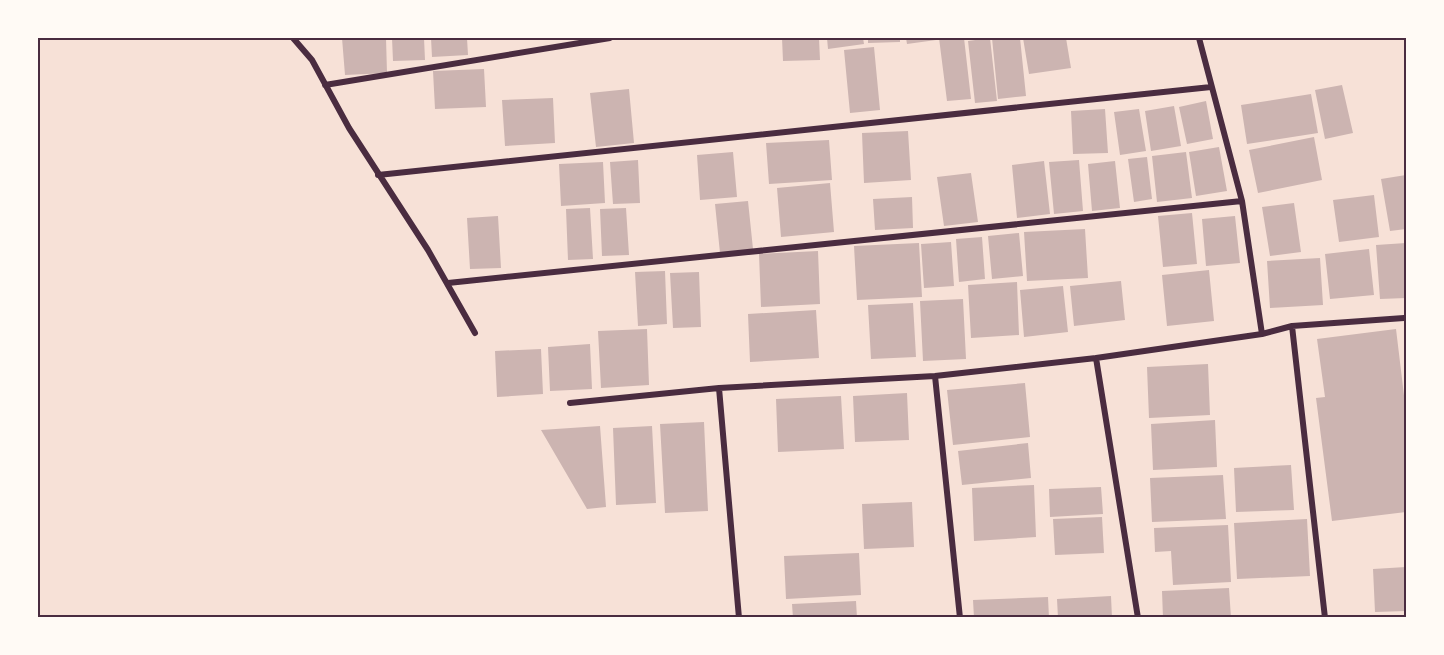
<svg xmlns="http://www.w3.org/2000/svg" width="1444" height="655" font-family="Ubuntu,sans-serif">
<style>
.building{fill:#ccb4b1}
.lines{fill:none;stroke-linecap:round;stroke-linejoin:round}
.minor{stroke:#4a2c40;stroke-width:6}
.neatline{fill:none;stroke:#4a2c40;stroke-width:2}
</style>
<rect width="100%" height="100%" fill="#f7e1d7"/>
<path class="building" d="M342,38h44l1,35 -42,2z
M392,38h32l1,22 -32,1z
M431,38h36l1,17 -36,2z
M782,38h37l1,22 -37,1z
M827,38h36l1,6 -36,5z
M868,38h32v4l-32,1z
M906,38h30v2l-29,4z
M939,38h25l7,61 -24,2z
M990,38l7,63 -22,2 -7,-62z
M992,38h28l6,58 -28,3z
M1023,38h43l5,30 -42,6z
M874,47l6,63 -30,3 -6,-63z
M484,69l2,38 -51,2 -2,-38z
M1342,85l11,48 -28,6 -10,-49z
M629,89l5,54 -38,4 -6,-54z
M1311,94l7,39 -71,11 -6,-39z
M553,98l2,45 -50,3 -3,-46z
M1206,101l7,38 -26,5 -8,-37z
M1174,106l7,40 -30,5 -6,-40z
M1105,109l3,44 -35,1 -2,-43z
M1139,109l7,42 -26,4 -6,-43z
M908,131l3,49 -47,3 -2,-50z
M1314,137l8,43 -64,13 -9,-43z
M829,140l3,40 -63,4 -3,-41z
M1219,147l8,44 -31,5 -7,-44z
M733,152l4,45 -37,3 -3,-45z
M1186,152l6,46 -35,4 -5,-46z
M1147,157l5,42 -18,3 -6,-43z
M638,160l2,43 -27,1 -3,-42z
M1079,160l4,51 -29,3 -5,-52z
M1044,161l6,53 -33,4 -5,-53z
M1115,161l5,47 -28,3 -4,-47z
M603,162l2,41 -44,3 -2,-42z
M971,173l7,49 -34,4 -7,-49z
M1406,175v54l-16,2 -9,-52z
M830,183l4,49 -53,5 -4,-49z
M1374,195l5,42 -40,5 -6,-42z
M912,197l1,31 -38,2 -2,-31z
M748,201l5,48 -33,4 -5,-49z
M1294,203l7,49 -31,4 -8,-49z
M590,208l3,51 -25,1 -2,-51z
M626,208l3,47 -27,1 -2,-47z
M1192,213l5,51 -34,3 -5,-51z
M498,216l3,52 -31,1 -3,-51z
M1235,216l5,47 -34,3 -4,-47z
M1085,229l3,49 -61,3 -3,-49z
M1019,233l4,43 -31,3 -4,-43z
M982,237l3,42 -26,3 -3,-43z
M951,242l3,44 -30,2 -3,-44z
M919,243l3,54 -65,3 -3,-54z
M1406,243v55l-26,1 -4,-54z
M1369,249l5,46 -44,4 -5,-45z
M818,251l2,53 -59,3 -2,-53z
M1320,258l3,47 -53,3 -3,-47z
M1209,270l5,51 -47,5 -5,-51z
M665,271l2,53 -29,2 -3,-54z
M699,272l2,55 -28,1 -3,-55z
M1121,281l4,39 -51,6 -4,-40z
M1017,282l2,53 -48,3 -3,-53z
M1063,286l5,46 -44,5 -4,-47z
M963,299l3,60 -43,2 -3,-60z
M913,303l3,54 -45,2 -3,-54z
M816,310l3,48 -69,4 -2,-48z
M647,329l2,56 -48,3 -3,-57z
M1396,329l10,83v100l-74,9 -16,-123 9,-1 -8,-58z
M590,344l2,45 -42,2 -2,-44z
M541,349l2,45 -46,3 -2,-46z
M1208,364l2,51 -61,3 -2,-51z
M1025,383l5,54 -77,8 -6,-55z
M907,393l2,47 -54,2 -2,-46z
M841,396l3,53 -66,3 -2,-53z
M1215,420l2,47 -64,3 -2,-46z
M704,422l4,89 -43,2 -5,-89z
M600,426l6,81 -19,2 -46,-79z
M652,426l4,77 -40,2 -3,-77z
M1028,443l3,35 -69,7 -4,-34z
M1291,465l3,45 -58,2 -2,-44z
M1223,475l3,44 -74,3 -2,-44z
M1034,485l2,52 -62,4 -2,-53z
M1101,487l2,27 -53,3 -1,-28z
M912,502l2,45 -50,2 -2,-45z
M1102,517l2,36 -49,2 -2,-36z
M1307,519l3,57 -73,3 -3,-56z
M1228,525l3,57 -58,3 -2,-34 -16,1 -1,-24z
M859,553l2,42 -75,4 -2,-43z
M1406,567v44l-31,1 -2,-43z
M1229,588l2,30h-68l-1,-27z
M1111,596l1,22h-54l-1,-19z
M1048,597l1,21h-75l-1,-18z
M856,601l1,17h-64l-1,-14z"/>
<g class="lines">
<path class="minor" d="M293,38l19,22 37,68 79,122 47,83
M1199,38l43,163 20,133
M325,85l285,-47
M378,175l833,-88
M448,283l794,-82
M1292,326l112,-8
M1096,358l42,260
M935,376l25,242
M719,388l20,230
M570,403l149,-15 216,-12 161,-18 166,-24 30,-8 33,292"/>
</g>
<rect width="1444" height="655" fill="none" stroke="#fffaf5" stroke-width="78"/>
<rect x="39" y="39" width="1366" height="577" class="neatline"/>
</svg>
